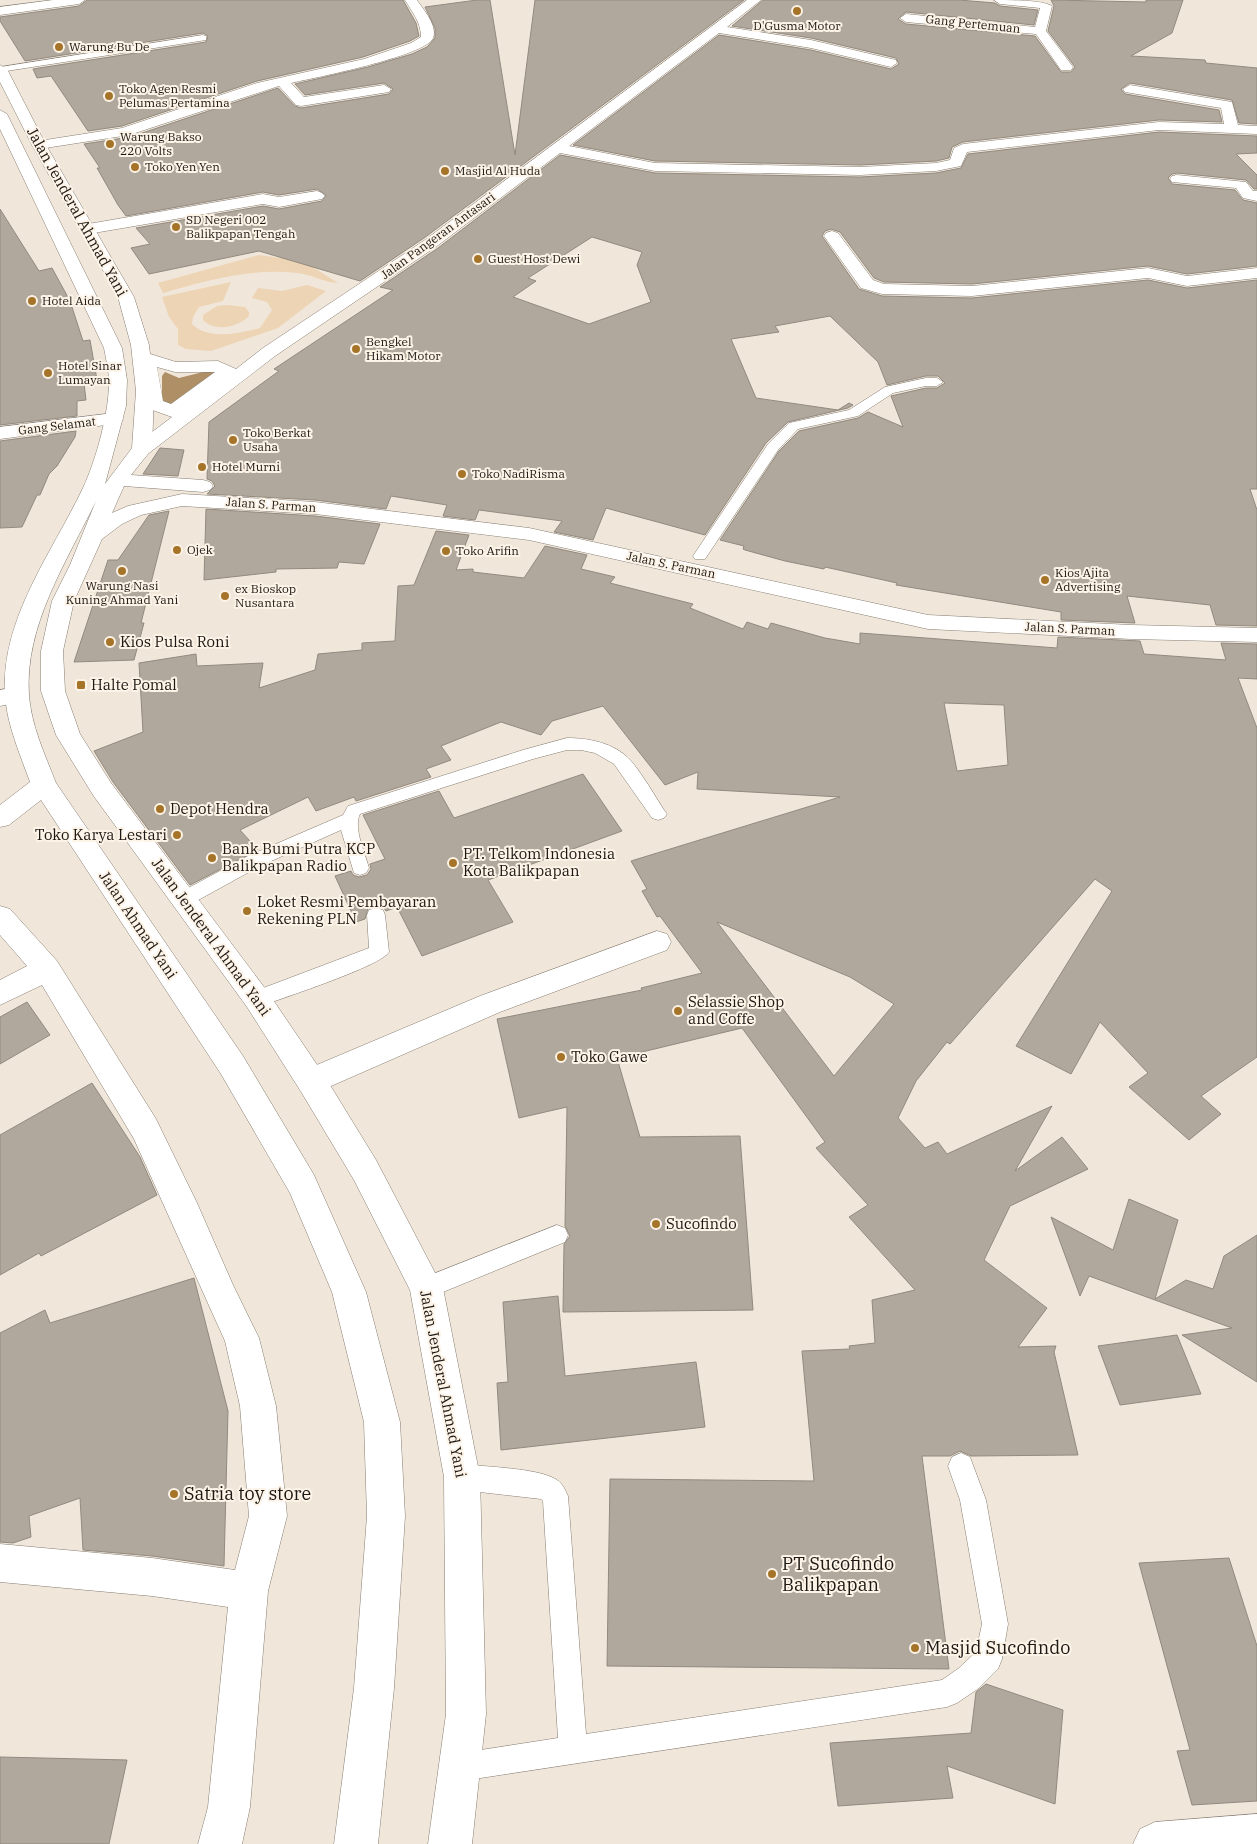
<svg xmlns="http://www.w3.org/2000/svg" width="1257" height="1844" font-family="'IBM Plex Serif',serif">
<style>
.green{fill:#edd4b4}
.water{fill:#ae8f66}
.building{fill:#b1a89d;stroke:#928a7f;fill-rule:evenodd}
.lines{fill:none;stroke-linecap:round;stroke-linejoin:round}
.lane-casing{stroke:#877e73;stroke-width:1}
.street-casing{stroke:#877e73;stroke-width:1}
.secondary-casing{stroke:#877e73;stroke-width:1}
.lane{fill:#fff;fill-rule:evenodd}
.street{fill:#fff;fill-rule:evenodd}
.secondary{fill:#fff;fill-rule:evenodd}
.poi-dot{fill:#a57429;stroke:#fdf3e7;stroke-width:2}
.labels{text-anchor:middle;stroke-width:4;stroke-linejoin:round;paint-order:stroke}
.far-street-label{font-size:12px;fill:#1c1814;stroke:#fdf3e7}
.far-poi-label{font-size:12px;fill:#1c1814;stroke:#fdf3e7;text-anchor:start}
.street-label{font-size:15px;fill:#1c1814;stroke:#fdf3e7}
.poi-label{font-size:15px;fill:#1c1814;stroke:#fdf3e7;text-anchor:start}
.near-poi-label{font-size:18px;fill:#1c1814;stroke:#fdf3e7;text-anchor:start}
</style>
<rect width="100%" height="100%" fill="#f0e6da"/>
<path class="green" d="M289,252l49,31c-13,0 -27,-9 -41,-10 -46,-5 -90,7 -134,20l-5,-10 101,-28 21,3z
M231,282l-8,19 -24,6 -6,10 -1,7c18,17 46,9 68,4l12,-18 -5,-8 -15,-4 6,-10 24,3 25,-6 19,6 -48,37 -67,23 -25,-2 -8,-4v-16l-9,-12 -7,-20z
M227,305l18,2 4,5v4c-12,12 -34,16 -46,4v-5l14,-9z"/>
<path class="water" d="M215,369l6,3 -48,35 -11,-4v-27l3,-4 14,6z"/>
<path class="building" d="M87,0h316l13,23 3,13 -9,5 -47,16 -106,24 -135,45 -34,5 -37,-55 -14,2 -4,-9 173,-27 2,-6 -5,-3 -178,28 -25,-40v-4l79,-11z
M477,0h13l25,155 20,-155h209l-320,238 -64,43 -101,-30 -110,23 -18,-26 19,-4 -14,-16 127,-22 16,3 43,-8 4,-6 -9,-6 -38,6 -16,-3 -137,24 -8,-11 -21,-37h3l-16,-24 46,-7 148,-49 17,18 6,2 88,-14 4,-5 -9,-6 -79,12 -10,-11 73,-17 44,-13 15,-7 8,-9v-10l-10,-21z
M763,0h196l36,3 5,3 38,4 -4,15 -128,-13 -8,7 8,5 129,12 26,36h10l4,-5 -27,-36 6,-25 -3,-6 95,2v-2h37l-11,33 -41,23 74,4 1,3 51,5v56l-18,-1 -7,-23 -102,-17 -9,6 4,5 94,16 3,12 -63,-2 -196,22 -11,5 -3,11 -13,3 -76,4 -205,-4 -82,-16 146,-110 92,15 80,19 8,-5 -3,-6 -85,-20 -79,-12z
M1159,132l98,4v17l-21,1 21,21v14h-3l-8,-9 -69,-7 -5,1 -4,4 4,6 63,6 8,10 14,3v63l-70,8 -39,-8 -176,18 -88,-2 -10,-4 -34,-46 -9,-3 -6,2 -3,5 37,53 23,7 90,2 176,-18 39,8 70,-8v209h-7l7,21v116l-41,-1 -6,-20 -83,-9 8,27 -74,-3v-8l-165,-27 1,-2 -72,-16 -1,2 -39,-8 -40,-11 -2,-1 1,-3 -24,-6 59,-89 20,-20 59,-13 10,-6 35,15 -12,-31 35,-8h11l8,-5 -7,-7h-12l-39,9 -9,-23 -48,-46 -55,10 4,6 -48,7 25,59 82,12 11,-7 4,2 -5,3 -60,14 -22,21 -61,92 -99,-27 -13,32 -39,-8 8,-11 -83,-11 -4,10 -32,-4 4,-11 -56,-9 -5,13 -71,-9 -108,-6 8,-8 -3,-5 -5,-2 2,-57 70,-51 -5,-2 119,-79 -13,-3 58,-39 122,-93 95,18 205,4 76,-4 25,-5 7,-14zM592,237l50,15 -5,13 14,37 -62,22 -76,-27 23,-16 -8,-3z
M0,209l39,62 13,-3 18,33 13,40 7,-1 7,40 -13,3 2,17 -9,1v15l-77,9z
M76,431l-1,6 -18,29 -8,8 -9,21h-3l-15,32 -22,1v-87z
M160,448l24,2 -6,26 -35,-2z
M206,509l109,7 65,8 -16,40 -25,-2 -2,6 -61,1v3l-72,8z
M169,511l-28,112h3l-10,37 -60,2 34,-102h10l31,-45z
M436,531l33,4 -13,35 17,-1v3l51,6 21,-32 42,9 -6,14 34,8 -5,6 83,21 -3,4 53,21 4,-7 21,7 3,-6 54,15 35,6v-11l197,15 1,-11 82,4 4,13 82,6 -5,-17 36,1v35l-19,-1 19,50v329l-56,39 20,18 -32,26 -60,-53 19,-14 -48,-51 -29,52 -55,-28 96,-155 -17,-12 -145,165 -3,-2 -31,39 -18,37 27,30 13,-6 9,12 105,-48 -37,65 47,-34 26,32 -78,37 -26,54 63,48 -29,39 38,-1 -2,6 24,103 -107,1 -11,-5 -10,5h-28l27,213 -342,-3 3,-187 204,2 -12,-130 48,-2 -1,-3 26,-3 -3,-43 43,-10 -66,-73 19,-12 -52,-57 9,-6 -83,-114 -125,30 23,79 100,-1 13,174 -190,2 1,-68 6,-8 -5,-10 2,-119 -48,11 -22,-99 145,-29 -1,-2 61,-15 -42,-57 -3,1 -15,-26 5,-2 -16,-28 209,-64 -143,-8 1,-17 -33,13 -62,-79 -51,15 -11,14 -40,-13 -60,24 10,14 -25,9 5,8 -75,24 -2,-4 -38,14 -8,-14 -68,33 18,20 -68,35 -77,-103 -19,-31 49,-19 -4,-69 57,-9 1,12 66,-3 -4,25 56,-18 3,-16 44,-4v-7l33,-2 3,-55 16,-1zM944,703l60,2 4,60 -51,6zM717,922l133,55 44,27 -60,72z
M583,774l39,57 -134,49 25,42 -91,34 -25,-49 -11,4 -2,-3 -7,-2 -9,2 -3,11 -9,3 -21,-46 16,-5 2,4 6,2 8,-2 4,-6 -1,-5 15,-5 -22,-44 76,-24 15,27z
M27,1002l23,33 -50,29v-47z
M92,1083l48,74 17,38 -116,61 -2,-3 -39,22v-140z
M1129,1199l49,21 -23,79 31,-19 27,9 11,-33 33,-21v147l-75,-47 50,-7 -143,-52 -9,20 -29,-79 62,33z
M194,1278l34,133 -4,155 -72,-10 -69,-6 -3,-52 -51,18 2,21 -18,6 -13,-1v-209l45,-23 5,13z
M558,1296l7,80 131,-14 9,65 -204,23 -4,-67 11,-1 -5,-80z
M1177,1335l24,59 -81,11 -22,-59z
M1229,1558l28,88v155l-65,4 -15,-54 13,-1 -51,-187z
M986,1684l77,26 -8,94 -108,-38 6,32 -115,8 -8,-63 141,-10 5,-41z
M0,1757l127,3 -18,84h-109z"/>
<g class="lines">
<g class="lane-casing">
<path id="lane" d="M203,35l3,1v4l-206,32 1,-5z
M926,378h11l6,4 -6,4h-11l-33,7 -35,23 -60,13 -20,21 -73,109h-10l-2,-3 75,-112 21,-21 60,-13 36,-23z
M567,738c20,0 43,4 59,18 11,9 29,40 38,54l3,4 -3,4 -6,2 -6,-2 -38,-54 -19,-11 -14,-3h-14l-34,9 -173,55c-7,14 5,39 9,54l-3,5 -6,2 -6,-2 -13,-43 -81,36 -69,38 -7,2 -7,-2 -2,-5 2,-5 71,-38 95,-41 5,-9 175,-56z
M376,908l7,2 2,5 4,37c-8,14 -104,45 -125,53l-7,2 -7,-2 -3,-6 3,-6 119,-45 -2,-33 2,-5z
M557,1225l8,3 3,7 -3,7 -139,57 -8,-3 -3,-8 3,-8z
M961,1453l9,4 16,43 22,124 -6,35 -4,10 -19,19 -22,15 -10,4 -486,74 -10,-4 -4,-10 4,-10 10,-4 97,-15 -15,-237 -2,-2 -79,-9 -9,-4 -4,-9 4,-9 9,-4c23,3 78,4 95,16 6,4 8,10 11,16l18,238 356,-54 17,-12 17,-16 6,-28 -22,-124 -12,-34 4,-9z"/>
</g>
<g class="street-casing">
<path id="street" d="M53,0h32l-6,4 -79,11v-8z
M405,0h12c6,9 21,26 16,38 -7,18 -120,40 -142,45l13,14 80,-12 7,4 -2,3 -88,14 -5,-1 -17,-19 -150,49 -90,14 -5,-1 -2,-3 2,-3 5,-1 83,-13 135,-45 107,-24 47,-16 10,-6c0,-15 -9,-25 -16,-37z
M747,0h14l-34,27 84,13 85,20 1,3 -6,4 -80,-19 -92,-15 -150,113 86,17 205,4 76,-4 14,-3 4,-12 9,-4 196,-22 65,2 -3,-16 -96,-16 -2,-3 7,-4 102,17 6,23 19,1v8l-98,-4 -192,22 -6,14 -25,5 -76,4 -205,-4 -95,-18 -123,93 -162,110 -126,97 -7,2 -7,-2 -3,-4 3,-4 37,-28 -25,-9 -2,-4 -7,-46 3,-4 6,-1 29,9 42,-1 18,8 27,-21 162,-108zM157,367l18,5h40l-44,32 -8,-3z
M994,0c15,0 48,0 58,6l-6,25 27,36 -2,3h-10l-25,-36 -130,-12 -6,-4 6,-4 129,13 5,-19 -40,-4z
M1177,175l69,7 7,9h4v10l-14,-3 -7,-10 -64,-6 -2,-3 2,-3z
M317,191l5,2 3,3 -3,3 -43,8 -16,-3 -175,30 -6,-2 -2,-3 2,-3 6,-2 175,-30 16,3z
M832,231l6,2 35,47 11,4 88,2 176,-18 39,8 70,-8v10l-70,8 -39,-8 -176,18 -90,-2 -21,-6 -37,-52 2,-3z
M114,413l7,2 2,4 -2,4 -121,16v-12z
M17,687l8,2 4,6 -4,6 -25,5v-16z
M0,906l10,3 47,52 99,158 41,84 36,82 26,53 17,68 11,110 -19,75 -18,216 -8,37h-44l10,-37 20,-200 -76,-11 -152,-14v-38l152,14 83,12 14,-54 -9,-110 -15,-65 -91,-202 -92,-154 -42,20v-25l27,-14 -27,-31z
M657,931l10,3 4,8 -4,8 -167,62 -178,78 -11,4 -11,-4 -4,-9 4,-9 180,-76z
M1257,1814v30h-124l7,-15 15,-7z"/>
</g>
<g class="secondary-casing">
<path id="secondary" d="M0,65l7,4 39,76 88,152 15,48 5,46 -2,58 -21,26 72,5 7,2 3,4 -3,4 -7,2 -79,-6 -12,27 16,-7 54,-12 133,8 214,26 399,87 203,10 126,3v14l-126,-3 -203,-10 -399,-89 -214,-26 -133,-8 -41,9 -19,9 -20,15 -28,62 -11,50 2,40 15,43 31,49 156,208 55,81 54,88 67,128 37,189 6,237 -14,130h-44l18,-130 -2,-237 -34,-187 -56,-110 -54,-90 -53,-83 -154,-212 -37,-60 -15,-44v-40l11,-50 18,-36 26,-64c-29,60 -72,125 -67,194 2,30 16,60 27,88l187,273 71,119 52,117 34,130 5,94 -11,172 -16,156h-44l20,-156 13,-172 -3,-94 -32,-130 -42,-99 -69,-119 -180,-274 -32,25 -9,2v-22l30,-23c-10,-28 -23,-57 -25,-87 -5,-75 47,-142 78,-207 13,-28 26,-75 26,-106 0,-11 -3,-23 -5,-34l-104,-219v-19l7,4 115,234 5,32 -1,26 -21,78 27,-36 4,-57 -5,-46 -13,-48 -86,-152 -32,-63z"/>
</g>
<use href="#lane" class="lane"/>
<use href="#street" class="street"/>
<use href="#secondary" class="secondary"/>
</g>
<g class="poi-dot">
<circle cx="797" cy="11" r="5"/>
<circle cx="59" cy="47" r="5"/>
<circle cx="109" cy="96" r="5"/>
<circle cx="110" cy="144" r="5"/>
<circle cx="135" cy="167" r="5"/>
<circle cx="445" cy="171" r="5"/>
<circle cx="176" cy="227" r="5"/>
<circle cx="478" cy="259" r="5"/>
<circle cx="32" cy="301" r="5"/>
<circle cx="356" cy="349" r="5"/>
<circle cx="48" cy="373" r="5"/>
<circle cx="233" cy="440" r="5"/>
<circle cx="202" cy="467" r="5"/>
<circle cx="462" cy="474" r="5"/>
<circle cx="177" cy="550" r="5"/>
<circle cx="446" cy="551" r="5"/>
<circle cx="122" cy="571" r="5"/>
<circle cx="1045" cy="580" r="5"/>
<circle cx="225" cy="596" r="5"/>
<circle cx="110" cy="642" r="5"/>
<rect x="76" y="680" width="10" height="10" rx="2.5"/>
<circle cx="160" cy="809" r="5"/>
<circle cx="177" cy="835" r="5"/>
<circle cx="212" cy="858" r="5"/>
<circle cx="453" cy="863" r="5"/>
<circle cx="247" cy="911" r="5"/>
<circle cx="678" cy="1011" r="5"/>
<circle cx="561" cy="1057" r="5"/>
<circle cx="656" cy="1224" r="5"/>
<circle cx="174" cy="1494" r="5"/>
<circle cx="772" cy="1574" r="5"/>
<circle cx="915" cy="1648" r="5"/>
</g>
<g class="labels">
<g class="far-street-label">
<text transform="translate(973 24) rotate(6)" y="4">Gang Pertemuan</text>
<text transform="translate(438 236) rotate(-36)" y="4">Jalan Pangeran Antasari</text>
<text transform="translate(57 426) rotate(-7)" y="4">Gang Selamat</text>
<text transform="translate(271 505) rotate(4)" y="4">Jalan S. Parman</text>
<text transform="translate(671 565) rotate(12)" y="4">Jalan S. Parman</text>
<text transform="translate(1070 629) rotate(3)" y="4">Jalan S. Parman</text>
</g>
<g class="far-poi-label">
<text x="797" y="30" text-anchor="middle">D'Gusma Motor</text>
<text x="69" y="51">Warung Bu De</text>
<text x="119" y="93">Toko Agen Resmi<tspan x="119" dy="14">Pelumas Pertamina</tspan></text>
<text x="120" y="141">Warung Bakso<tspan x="120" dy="14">220 Volts</tspan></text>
<text x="145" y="171">Toko Yen Yen</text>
<text x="455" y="175">Masjid Al Huda</text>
<text x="186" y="224">SD Negeri 002<tspan x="186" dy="14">Balikpapan Tengah</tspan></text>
<text x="488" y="263">Guest Host Dewi</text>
<text x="42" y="305">Hotel Aida</text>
<text x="366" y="346">Bengkel<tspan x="366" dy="14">Hikam Motor</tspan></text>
<text x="58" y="370">Hotel Sinar<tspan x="58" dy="14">Lumayan</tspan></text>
<text x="243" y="437">Toko Berkat<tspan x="243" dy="14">Usaha</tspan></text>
<text x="212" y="471">Hotel Murni</text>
<text x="472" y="478">Toko NadiRisma</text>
<text x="187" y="554">Ojek</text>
<text x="456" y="555">Toko Arifin</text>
<text x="1055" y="577">Kios Ajita<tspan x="1055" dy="14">Advertising</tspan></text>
<text x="122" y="590" text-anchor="middle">Warung Nasi<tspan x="122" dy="14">Kuning Ahmad Yani</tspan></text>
<text x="235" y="593">ex Bioskop<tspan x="235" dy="14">Nusantara</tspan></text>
</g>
<g class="street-label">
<text transform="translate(77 212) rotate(61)" y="5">Jalan Jenderal Ahmad Yani</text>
<text transform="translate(138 925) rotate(56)" y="5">Jalan Ahmad Yani</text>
<text transform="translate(211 937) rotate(54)" y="5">Jalan Jenderal Ahmad Yani</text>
<text transform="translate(443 1384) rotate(79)" y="5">Jalan Jenderal Ahmad Yani</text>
</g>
<g class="poi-label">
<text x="120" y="647">Kios Pulsa Roni</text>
<text x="91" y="690">Halte Pomal</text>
<text x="170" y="814">Depot Hendra</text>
<text x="167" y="840" text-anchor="end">Toko Karya Lestari</text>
<text x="222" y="854">Bank Bumi Putra KCP<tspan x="222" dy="17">Balikpapan Radio</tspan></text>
<text x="463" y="859">PT. Telkom Indonesia<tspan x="463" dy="17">Kota Balikpapan</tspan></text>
<text x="257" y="907">Loket Resmi Pembayaran<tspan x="257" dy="17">Rekening PLN</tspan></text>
<text x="688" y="1007">Selassie Shop<tspan x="688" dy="17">and Coffe</tspan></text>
<text x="571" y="1062">Toko Gawe</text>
<text x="666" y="1229">Sucofindo</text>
</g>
<g class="near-poi-label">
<text x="184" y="1500">Satria toy store</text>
<text x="782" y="1570">PT Sucofindo<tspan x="782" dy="21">Balikpapan</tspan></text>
<text x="925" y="1654">Masjid Sucofindo</text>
</g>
</g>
</svg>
